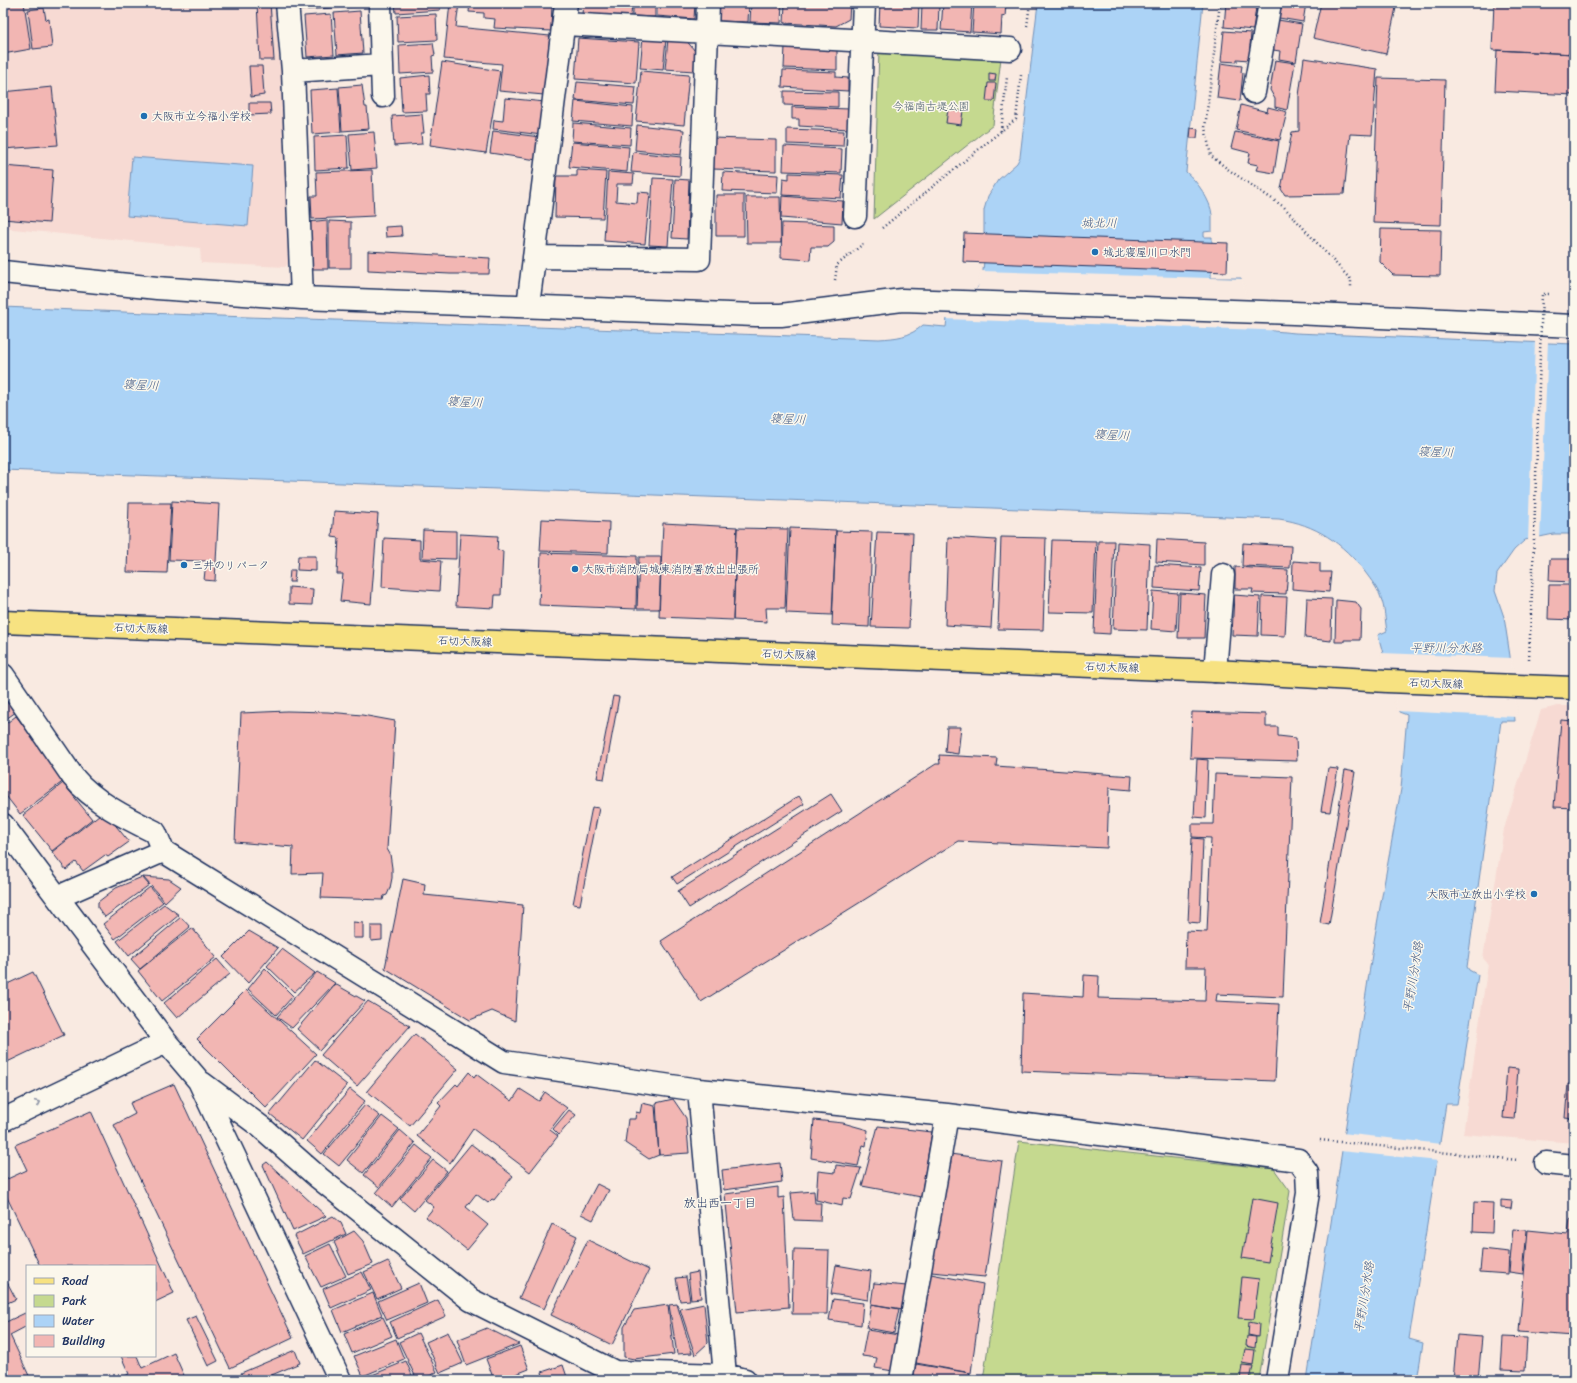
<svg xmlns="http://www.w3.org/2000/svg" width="1577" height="1383" font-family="Sriracha,'Klee One',sans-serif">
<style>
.built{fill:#f7dad3}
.green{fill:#c5d98f;stroke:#708476}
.water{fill:#acd3f6;stroke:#7291b9}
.pier{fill:#f9eae1}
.building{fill:#f2b6b3;stroke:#1b2f5e}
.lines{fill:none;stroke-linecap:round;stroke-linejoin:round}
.minor-casing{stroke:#1b2f5e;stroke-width:25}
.major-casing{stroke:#1b2f5e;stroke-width:25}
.path{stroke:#1b2f5e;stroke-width:2.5;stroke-dasharray:1 3;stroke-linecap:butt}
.minor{stroke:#fbf7ec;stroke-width:22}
.major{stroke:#f7e281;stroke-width:22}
.path-bridge{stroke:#1b2f5e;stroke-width:2.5;stroke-dasharray:1 3;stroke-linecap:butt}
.oneway{stroke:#8b93a5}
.poi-dot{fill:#1f6fb2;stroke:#fbf7ec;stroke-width:1.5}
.labels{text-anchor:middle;stroke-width:3;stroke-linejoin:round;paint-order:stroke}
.park-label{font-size:11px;fill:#465a6a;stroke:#fbf7ec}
.poi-label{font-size:11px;fill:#1b2f5e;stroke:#fbf7ec;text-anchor:start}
.street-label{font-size:11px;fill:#1b2f5e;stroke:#fbf7ec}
.water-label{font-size:12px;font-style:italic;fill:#3f5884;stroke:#fbf7ec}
.neighbourhood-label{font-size:12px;fill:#1b2f5e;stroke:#fbf7ec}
</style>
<rect width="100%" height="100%" fill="#f9eae1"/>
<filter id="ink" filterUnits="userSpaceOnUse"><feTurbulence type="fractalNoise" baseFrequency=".025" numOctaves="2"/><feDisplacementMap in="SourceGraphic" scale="8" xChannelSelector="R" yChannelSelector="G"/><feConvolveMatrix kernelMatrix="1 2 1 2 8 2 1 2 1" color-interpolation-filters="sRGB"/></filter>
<g filter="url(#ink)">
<path class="built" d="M3,3h273l19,254 -10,10 -84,-4 -1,-15 -197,-20z
M1558,706h16v437l-111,-9 25,-170 -5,-6 21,-129 37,-119z"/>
<path class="green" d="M879,49l122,9 -8,67 -119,94z
M1019,1141l255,28 16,22 -31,189h-276z"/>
<path class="water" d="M1038,3h165l-17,169c11,9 25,29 26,43 0,5 0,11 0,16l-8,1v5h8l-1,41h30l5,27 19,22 9,4 21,2 279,11v190h-20l-29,6 -11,10 -17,24 -2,17 9,26 6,39 5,65h-14l-34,246 2,3 9,5 -21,129h-11l-37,235 14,4 -6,37h-110l67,-439 27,-152 6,-74 -8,-3 -21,-77 9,-4c-2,-10 -2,-23 -6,-33 -3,-9 -10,-18 -16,-26 -22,-29 -50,-48 -86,-53l-1276,-49v-163l217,9 659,23c17,-1 31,-2 44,-14l23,2 2,-19 23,-9 11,-19 2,-19v-51l4,-14 10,-16 19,-17 3,-6z
M132,157l121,9 -5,60 -121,-10z"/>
<path class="pier" d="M981,271l262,8 5,26 10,15 16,9 19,2 -349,-12 2,-12 24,-10 8,-10z
M1535,341h13l-8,198 -12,2z
M1381,653l131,5 5,59 -120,-6z
M1342,1133l100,11 -3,17 -99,-10z"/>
<path class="building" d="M3,3h21l7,46 -28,5z
M257,3h13l4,57h-14z
M299,3h67v3l-67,4z
M395,3h45v7l-44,3z
M450,3h9l-3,24 94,9 -6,59 -45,-4 3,-27 -58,-5z
M470,3h82l-1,28 -57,-3 1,-9 -11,-1v-5l-15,-1z
M583,3h49l-1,13 -49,-2z
M633,3h22v14l-22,-1z
M657,3h38l-1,16 -37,-3z
M718,3h31l-1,19 -31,-1z
M751,3h31l-1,20 -31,-1z
M785,3h65l-1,16 -13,7 -52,-3z
M880,3l39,1 -1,24 -39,-2z
M943,3h29l-2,29 -29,-2z
M974,3h32l-1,14 -3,-1 -1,18 -29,-2z
M1226,3h28v4h2l-3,23 -29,-3z
M1281,3h25l-3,19 -24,-4z
M1321,3h76l-11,51 -73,-16z
M1494,3l80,1v50l-82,-4z
M922,4l17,1 -1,25h-17z
M44,8l2,12 3,-1 3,28 -19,2 -5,-39z
M360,11l3,42 -26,2 -3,-42z
M331,14l3,41 -27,2 -3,-41z
M436,14l1,26 -39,2 -1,-26z
M1278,20l24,4 -6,38 -17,-3 1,-8 -7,-1z
M1224,31l27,2 -2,27 -12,-1v3l-16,-1z
M643,37l23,2 -3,31 -23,-2z
M578,38l61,4 -3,41 -61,-4z
M668,39h17l10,12 -1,20 -29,-2z
M433,43l2,12 -3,1 1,16 -33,2 -1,-29z
M785,46l52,2v22l-53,-2z
M1497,50l77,4v41l-79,-4z
M1304,58l73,11 -5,66 -22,-1 -6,60 -59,1 -4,-6 11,-57 7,-1v-35z
M1275,60l20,3 -8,47 -12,-3v-8l-5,-9z
M442,62l58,9 -14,82 -56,-8z
M1221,63l21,3 -1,6 2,1 -3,28 -23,-3z
M249,66h13l2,29 -13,2z
M783,70l53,2v5l12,1v13l-66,-4z
M641,71l48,4 -5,50 -48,-4z
M989,73l7,1 -1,7h-6z
M429,75l1,19h-4l1,17 -25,1 -2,-34z
M1378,78l67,2 -4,145 -68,-2z
M577,82l59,5 -2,18 -59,-5z
M988,83h8l-2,18h-8z
M362,85l3,22h2l2,22 -27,2 -3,-44z
M52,87l6,58 -55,4v-57z
M338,88l3,44 -29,2 -2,-44z
M784,91l54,1v15l-54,-2z
M505,98l40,4 -3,33 -49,-6 1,-9 9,1z
M575,101l58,6 -1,19 -59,-5z
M249,103h21l1,11 -22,1z
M1241,105l26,7 1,-5 19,5 -7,28 -44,-10z
M792,107l58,2 -1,20 -50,-3v-7h-7z
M948,109l15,2 -2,14 -15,-2z
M422,114l2,19h-3l1,11 -28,2 -2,-30z
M573,123l58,5 -1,17 -58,-4z
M637,125l47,5 -3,25 -46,-5z
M1191,128l7,1 -1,9h-7z
M787,129l57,2 -1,15 -56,-2z
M493,131l47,6 -3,23 -47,-7z
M374,132l3,36 -25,2 -3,-36z
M1235,132l44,9 -5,32 -18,-3 2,-5 -10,-2 2,-10 -19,-5z
M347,135l2,33 -34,2 -1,-33z
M712,138l64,2v31l-64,-2z
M572,142l57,5 -2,25 -58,-5z
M784,146l58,3 -1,24 -58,-2z
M633,152l48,5 -1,19 -49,-4z
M3,166l50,4 -4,53 -46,-4z
M372,170l2,46 -62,3 -1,-23h6l-1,-24z
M577,170l29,2 -3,46 -48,-1 1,-41h21z
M608,172l26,2 -1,10h-16l-1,17 21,2 1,-11 12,1 -5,51 -41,-3z
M723,172l55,3 -1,18 -55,-2z
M789,173l54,2 -2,23 -59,-3 1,-17 6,1z
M653,178l20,1 -5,67 -19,-1z
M675,179l14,1 -2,59 -15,-1z
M716,195h28v41h-28z
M782,196l61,5 -1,22 -61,-5z
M746,197h34l1,46h-34z
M327,220l1,49h-17l-3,-47z
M329,221l22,1v46h-22z
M782,223l52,2v17l-6,5h-17l-1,13 -29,-2z
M401,226l1,10 -16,1 -1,-10z
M1381,229l60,1 -1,46 -47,-1 -13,-13z
M964,233l264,10 -1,29 -264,-10z
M368,251l122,7 -1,16h-39l-82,-4z
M172,501l47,3 -4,77 -11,-1 2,-19 -37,-1z
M129,503h42l-4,70 -40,-1z
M334,511l44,3 -7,90 -31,-3 3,-27h-6l2,-36 -7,-1z
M542,519l67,3 -1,31 -68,-2z
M663,523l74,4 -4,93 -74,-3z
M737,528l51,1 -3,79h-19l1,14 -34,-2z
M790,528l46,2 -4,85 -46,-2z
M423,530l33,1v28l-34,-1z
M836,531l36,1 -3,95 -37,-2z
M877,532l36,1 -4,95 -38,-1z
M460,534l38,2 -1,14 6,1 -2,44h-6l-1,13 -38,-2z
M948,537l48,3 -5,88 -46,-3z
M1001,537l45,1 -3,92 -45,-1z
M384,538l36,2v19l21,2 -2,30 -57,-4z
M1157,539l47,3v23l-48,-3z
M1052,540l44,1 -3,72 -44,-1z
M1098,541h16l-4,93 -16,-1z
M1117,542l33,2 -3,86 -34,-1z
M1243,543l48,3 -1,22 -48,-2z
M541,553l96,3 -1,53 -97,-4z
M298,556h18v15l-19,-1z
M639,557h22l-2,52h-22z
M1550,559h24v23l-25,-1z
M1293,561l27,2v9h11l-2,20 -37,-3z
M1155,565l46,3 -2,23 -45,-3z
M1235,567l53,3 -2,24 -34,-1 1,-4h-18z
M290,570h5l-1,12h-5z
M1549,585h25v35l-26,-1z
M289,587l24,2 -1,16 -23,-1z
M1153,591l25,2 -2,38 -25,-2z
M1180,593l26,2 -2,43h-26z
M1234,595l26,2 -2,39 -26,-1z
M1262,596l25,1 -2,39 -24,-1z
M1307,598l25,1 -1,42 -26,-3z
M1336,600l20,2 5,7 -1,31h-16v2h-9z
M3,693l13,19 -13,9z
M613,696l6,1 -15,82 -7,-1z
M287,711l41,1 34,3 33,6 -8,128 3,5 2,14v10l-2,10 -3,7 -3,1 -1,4 -62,-2 2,-25 -31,1 1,-27 -58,-5 6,-129z
M1192,712l74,2v13h12v9l18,2 1,23 -107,-3z
M16,716l49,64 -45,34 -17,-22v-66z
M1561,720l13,1v87l-20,-1z
M947,727h14l-3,27 -13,-2z
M939,755l58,3 -1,8 136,10 -1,14 -22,-2 -2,60 -149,-7 -257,161 -40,-61 275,-177h4z
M1197,759l11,1 -2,58 -12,-1z
M1328,768l10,1 -8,43 -9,-1z
M1345,770l10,2 -26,153 -9,-2z
M1215,774l77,3 -9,220 -66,-3 -1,7 63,3 -4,77 -254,-10 2,-78 60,4 1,-22 15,1 -1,22 107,3 1,-34h-21l1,-36 21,1 4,-94 -19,-1v-13h21z
M63,783l29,36 -40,32 -29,-36z
M831,794l11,17 -153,97 -11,-17z
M799,796l5,8 -127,80 -5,-7z
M592,807l7,1 -19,97 -7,-1z
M104,811l25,31 -21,15 -3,-2 -22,16 -7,-9 -10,8 -14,-18z
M1192,838l11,1 -3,84 -12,-1z
M142,877l7,8 -44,32 -7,-9v-6l18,-14z
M143,877l26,2 12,8 -16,15z
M403,879l22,5 -1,11 99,10 -8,116 -23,-10 -22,9 -85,-52z
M150,887l13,15 -48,37 -12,-15z
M164,904l15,11 -50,41 -12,-15z
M181,917l9,10 -50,42 -9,-10z
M353,922l10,1v15h-10z
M371,926h11v14l-11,1z
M192,928l24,29 -54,44 -24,-30z
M249,931l29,17 -30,35 -25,-26z
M282,949l33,24 -21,19 -27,-26z
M217,959l13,15 -53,44 -13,-15z
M265,968l28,28 -17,19 -28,-26z
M33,972l31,63 -61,29v-78z
M317,972l18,11 -43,45 -15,-11z
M335,984l30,17 -45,49 -23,-21z
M246,990l70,64 -50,54 -69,-69z
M368,1001l42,25 -53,60 -36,-31z
M415,1034l43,35 -48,57 -43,-35z
M315,1060l32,25 -45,55 -32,-26z
M1507,1068l11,1 -4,50 -11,-1z
M469,1072l5,5 2,-3 36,27 8,-12 19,12 6,-9 22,16 -17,22 8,6 -28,36 -57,-43 -23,34 -33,-27 24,-30 -3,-3 18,-19 2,2z
M174,1084l119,254 -63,30 -116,-243 21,-11 -5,-11z
M1568,1084l6,1v34l-9,-1z
M350,1089l15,12 -43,53 -15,-13z
M673,1099l13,19 3,35 -30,2 -3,-52z
M642,1103l13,3 4,49 -10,4 -24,-16 3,-24h7l1,-7 4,1z
M365,1105l15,11 -41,50 -15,-12z
M569,1110l7,5 -17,20 -6,-6z
M91,1111l83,182 -19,9v-36h-115l-37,-77v-8l24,-11 -12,-25z
M382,1116l17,13 -36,44 -16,-13z
M814,1120l29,3 25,7 -2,16 -3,-1 -5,21 -47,-8z
M878,1126l54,6 -11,65 -59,-11z
M400,1130l15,13 -36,44 -15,-12z
M471,1144l42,32 -19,24 -2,-1 -4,4 -12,-9 -10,13 22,18 -21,25 -41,-33 8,-10 -9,-7z
M416,1145l16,13 -40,49 -16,-14z
M950,1154l52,7 -17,116 -54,-5z
M433,1160l14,11 -33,40 -14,-12z
M267,1162l59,54 -33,15 -30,-66z
M780,1163l2,19 -58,8 -2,-20z
M836,1165l25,3 -10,31 -8,-1 -1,8 -26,-6 2,-29 17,2z
M597,1184l12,6 -16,30 -12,-6z
M778,1187v11l6,-1 5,110 -52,5 -12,-118z
M814,1191l1,12h6l-1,18 -26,-1 -3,-27z
M1252,1198l26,5 -10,59 -26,-4z
M1501,1200l11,1 -1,8 -10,-1z
M1474,1202l19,1 -1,30 -19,-1z
M333,1216l8,7 5,11 -43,20 -9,-18z
M1570,1219h4v117l-55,-4 9,-102 40,4z
M552,1224l25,12 -33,73 -25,-11z
M1513,1229l14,1 -4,44 -14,-2z
M354,1231l9,10 10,23 -25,10 -14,-32z
M588,1240l61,30 -37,75 -61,-30z
M330,1244l16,32 -25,11 -16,-31z
M794,1249l35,1 -2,64h-35z
M1482,1249l27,3 -1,22 -28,-2z
M388,1261l13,27 -24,11 -13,-27z
M836,1265l35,6 -3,29 -37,-6z
M362,1272l9,18 -40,18 -8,-19z
M698,1272l3,26 -10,1 -3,-25z
M931,1274l52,10 -12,89 -55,-10z
M686,1277l4,23 -10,1 -4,-23z
M1242,1277l17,2 -5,40 -16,-1z
M6,1280l10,19 -13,6v-24z
M419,1283l8,20 -40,17 -9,-19z
M874,1283l33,3 -4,23 -32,-5z
M373,1293l9,22 -40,17 -9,-22z
M833,1299l30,4 -2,22 -32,-5z
M438,1300l8,16 -49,22 -7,-16z
M677,1304l15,49 -15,1 -8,-49z
M704,1304l4,39 -13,12 -15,-46z
M871,1304l28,5 -5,24 -27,-5z
M668,1305l6,49 -40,5 -10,-2v-30l10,-17z
M25,1313l2,3v10l-17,9 21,45h-28v-59l1,2z
M196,1316l22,45 -10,5 -22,-46z
M383,1317l9,19 -40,17 -8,-19z
M1249,1322l10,2 -1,13 -10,-2z
M487,1328l32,16 -53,21 -9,-25z
M867,1330l32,5 -6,36 -18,-3 2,-10 -15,-2z
M448,1332l15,31 -23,10 -14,-31z
M418,1333l19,39 -15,8h-5l-18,-38z
M1457,1335l25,2 -4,43h-25z
M1247,1336l9,1 -1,11 -9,-2z
M1503,1337l24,1 -2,33 -24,-1z
M396,1339l8,20 -41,17 -9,-20z
M520,1346l9,23 -28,11h-7l-8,-21z
M1245,1349l10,1 -2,15 -11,-2z
M295,1350l5,13 -40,17h-16l-3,-7z
M174,1353l12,27h-70l13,-6 -8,-18h16l5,12z
M406,1361l8,19h-48l-1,-2z
M916,1364l54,9 -2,7h-55z
M563,1365l5,15h-38l13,-4 -1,-4z
M1242,1365l11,1 -3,14 -10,-1z"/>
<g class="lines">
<g class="minor-casing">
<path id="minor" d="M287,3l6,68 9,227
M380,5l3,91
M565,24l445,25
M293,71l88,-6
M1254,92l16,-89
M855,216l9,-213
M534,257l165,2 9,-256
M3,272l154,16 145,10 454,17h25l121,-15 392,13 280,13
M528,306l38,-303
M1215,671l8,-96
M3,675l70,102c21,25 53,41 82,55l8,19 341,211 195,28 248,25 201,25 150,20 9,12 1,21 -31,187
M3,825l163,217 33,39 141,299
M58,897l105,-46
M202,1083l59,44 58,51 152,122 144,72 110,3 20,5
M699,1090l26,285
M3,1120l163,-78
M1546,1163l28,3
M901,1380l46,-265"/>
</g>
<g class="major-casing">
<path id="major" d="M3,622l1212,49 172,10 187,7"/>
</g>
<path class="path" d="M1220,3l-15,125 6,28 18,14 55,37 67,73v7
M1027,26l3,-23
M1001,131l6,-54
M882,228l134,-109 5,-44
M835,280l2,-15 26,-21
M1529,659l4,-91
M1320,1140l198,20"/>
<use href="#minor" class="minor"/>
<use href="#major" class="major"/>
<path class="path-bridge" d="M1533,568l9,-274h7"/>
</g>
<defs><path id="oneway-chevron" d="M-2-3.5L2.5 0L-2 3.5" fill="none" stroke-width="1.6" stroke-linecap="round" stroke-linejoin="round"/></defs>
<use class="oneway" href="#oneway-chevron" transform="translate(38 1103) rotate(-25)"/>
</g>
<g class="poi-dot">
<circle cx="144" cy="116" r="4"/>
<circle cx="1095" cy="252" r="4"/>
<circle cx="184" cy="565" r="4"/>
<circle cx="575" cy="569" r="4"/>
<circle cx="1534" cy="894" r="4"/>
</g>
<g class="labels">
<g class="park-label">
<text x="931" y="110">今福南古堤公園</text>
</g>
<g class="poi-label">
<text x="152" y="120">大阪市立今福小学校</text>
<text x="1103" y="256">城北寝屋川口水門</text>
<text x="192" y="569">三井のリパーク</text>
<text x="583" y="573">大阪市消防局城東消防署放出出張所</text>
<text x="1526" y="898" text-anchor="end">大阪市立放出小学校</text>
</g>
<g class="street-label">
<text transform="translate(141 628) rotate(2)" y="4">石切大阪線</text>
<text transform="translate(465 641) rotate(2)" y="4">石切大阪線</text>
<text transform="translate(789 654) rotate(2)" y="4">石切大阪線</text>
<text transform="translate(1112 667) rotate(2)" y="4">石切大阪線</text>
<text transform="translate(1436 683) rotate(2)" y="4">石切大阪線</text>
</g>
<g class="water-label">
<text x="1099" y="227">城北川</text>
<text transform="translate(141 385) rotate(3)" y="4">寝屋川</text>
<text transform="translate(465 402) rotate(3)" y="4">寝屋川</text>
<text transform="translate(788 419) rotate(3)" y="4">寝屋川</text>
<text transform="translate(1112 435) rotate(3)" y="4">寝屋川</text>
<text transform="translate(1436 452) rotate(2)" y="4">寝屋川</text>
<text x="1446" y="652">平野川分水路</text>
<text transform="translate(1413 977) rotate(-81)" y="4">平野川分水路</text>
<text transform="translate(1364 1297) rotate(-81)" y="4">平野川分水路</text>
</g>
<g class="neighbourhood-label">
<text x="720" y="1207">放出西一丁目</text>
</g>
</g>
<rect width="1577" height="1383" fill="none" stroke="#fbf7ec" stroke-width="16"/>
<rect x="8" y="8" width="1561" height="1367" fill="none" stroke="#1b2f5e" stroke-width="1.5" filter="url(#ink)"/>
<rect x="26" y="1265" width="130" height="92" fill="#fbf7ec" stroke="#a1a7b3"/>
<rect x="34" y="1278" width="20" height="6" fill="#f7e281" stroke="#a1a7b3"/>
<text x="62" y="1285" font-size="12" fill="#1b2f5e">Road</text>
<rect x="34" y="1295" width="20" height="12" fill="#c5d98f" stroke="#a1a7b3"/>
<text x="62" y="1305" font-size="12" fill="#1b2f5e">Park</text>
<rect x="34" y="1315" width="20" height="12" fill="#acd3f6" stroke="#a1a7b3"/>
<text x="62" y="1325" font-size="12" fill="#1b2f5e">Water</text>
<rect x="34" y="1335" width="20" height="12" fill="#f2b6b3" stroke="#a1a7b3"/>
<text x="62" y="1345" font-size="12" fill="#1b2f5e">Building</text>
</svg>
